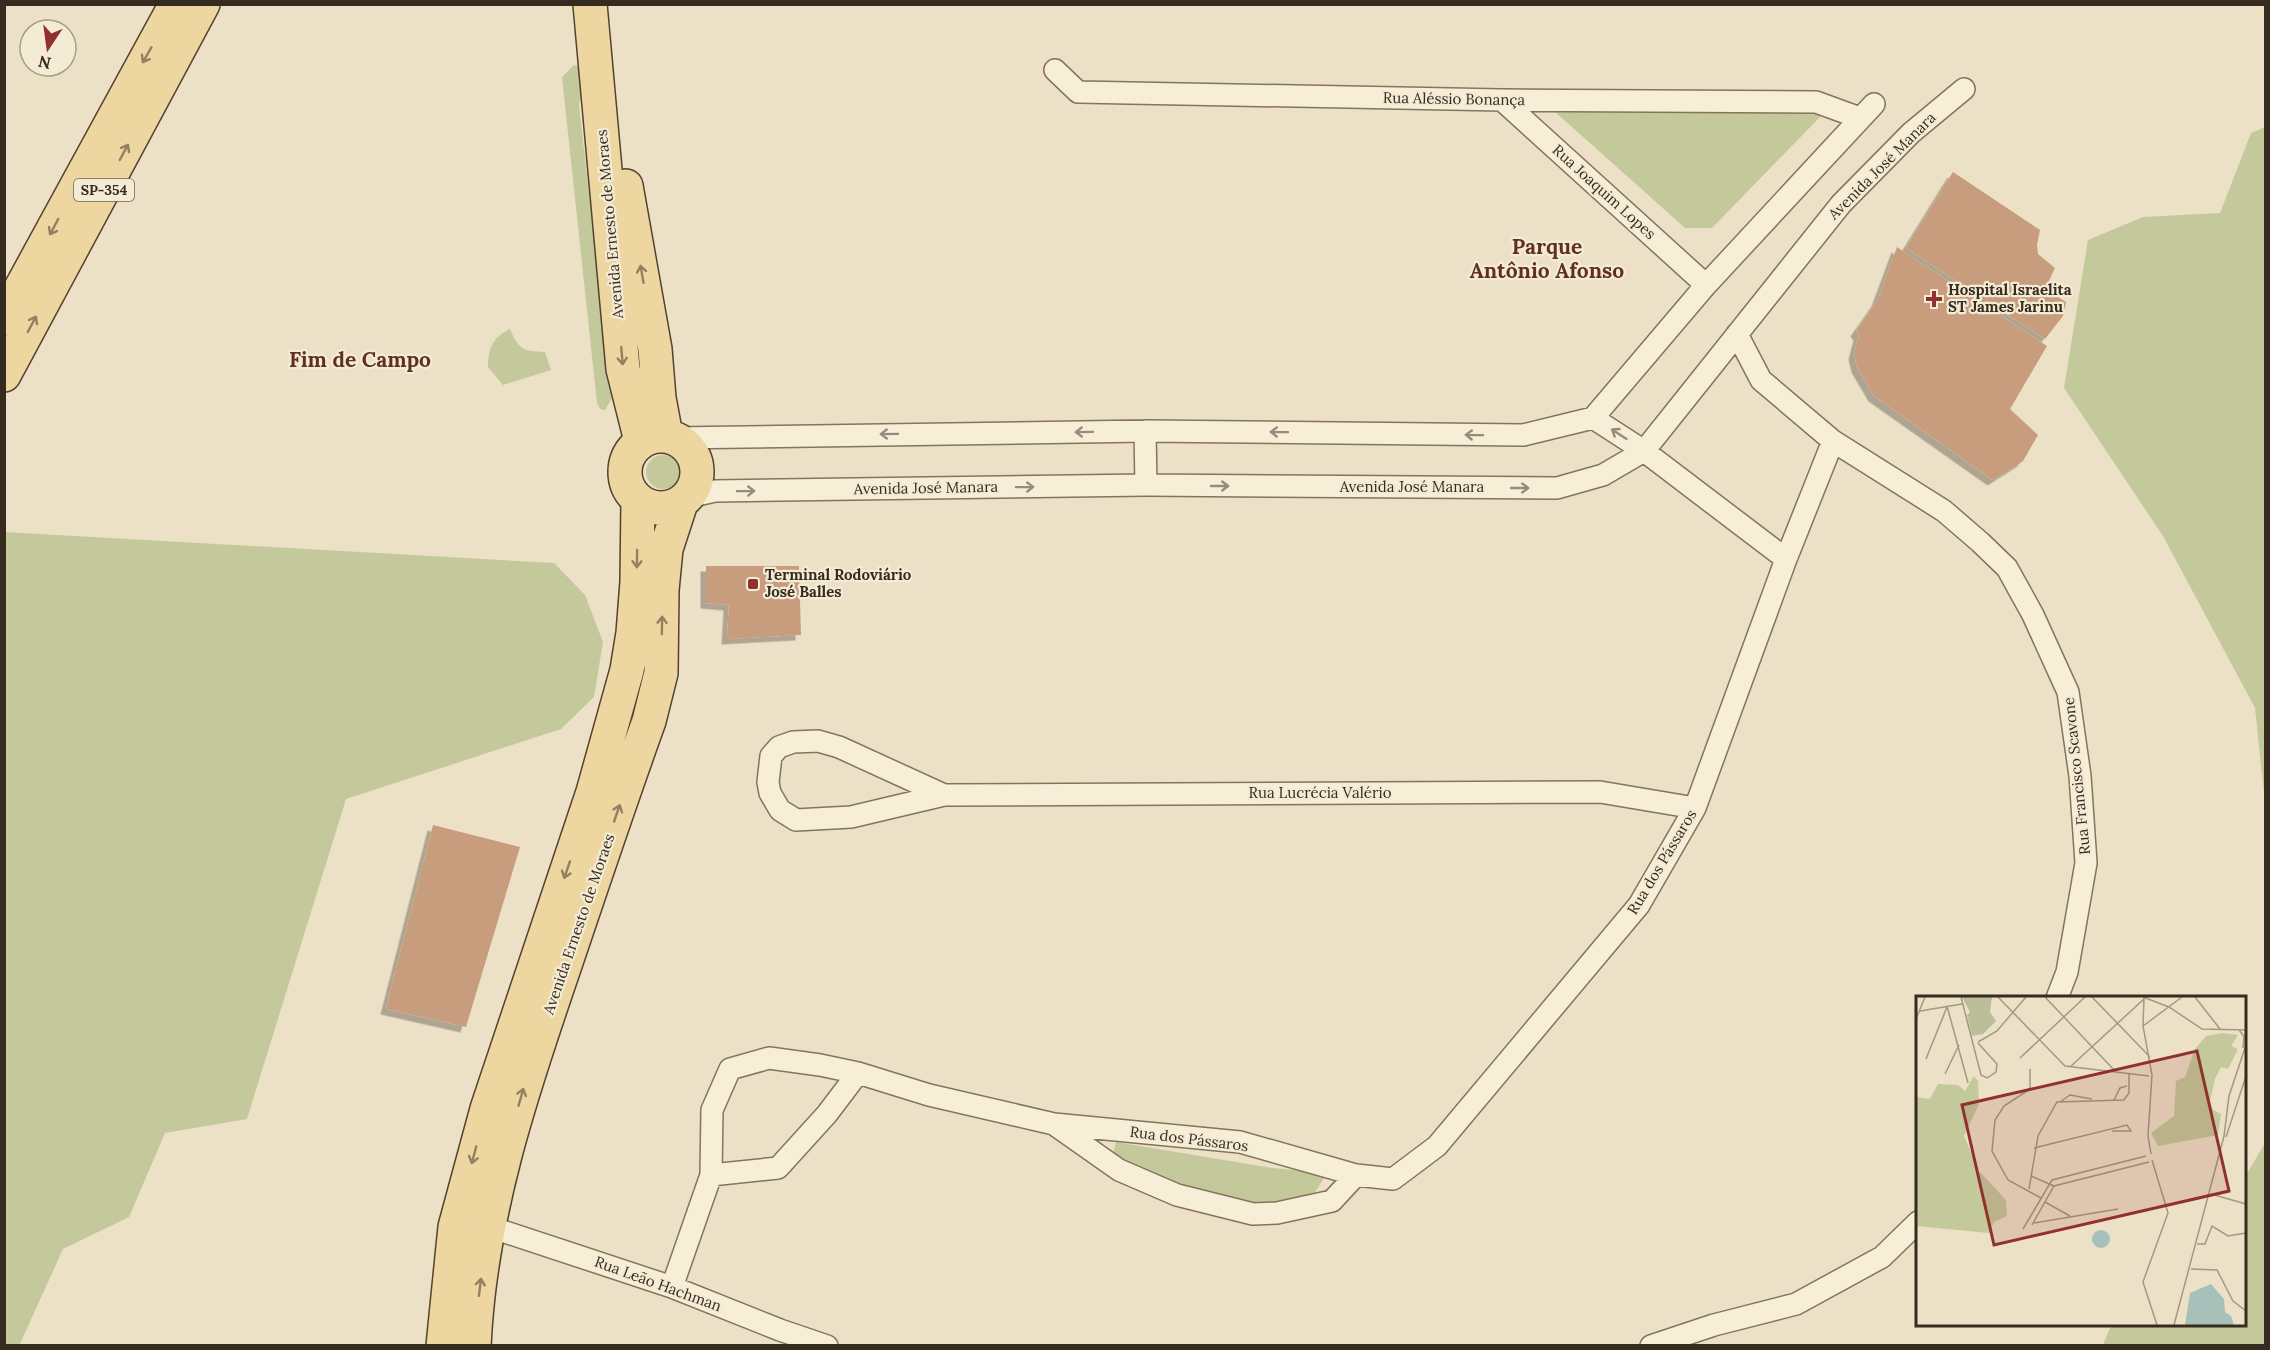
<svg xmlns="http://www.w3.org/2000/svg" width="2270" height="1350" font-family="Lora,serif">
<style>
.green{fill:#c3c99a}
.building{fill:#c89d7e;filter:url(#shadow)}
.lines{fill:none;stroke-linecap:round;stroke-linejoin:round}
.street-casing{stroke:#86735c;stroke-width:24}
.primary-casing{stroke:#544130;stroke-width:36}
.street{stroke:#f7eed8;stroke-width:21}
.primary{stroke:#edd6a0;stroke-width:33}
.oneway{stroke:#928060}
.oneway2{stroke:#978c7c}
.poi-dot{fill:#923030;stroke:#f4ebd5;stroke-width:2}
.labels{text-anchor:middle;stroke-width:4.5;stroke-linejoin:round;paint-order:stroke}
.shield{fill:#f4ebd5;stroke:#706556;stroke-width:1.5}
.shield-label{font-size:14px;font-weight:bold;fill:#372b1f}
.street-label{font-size:15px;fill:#372b1f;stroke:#f4ebd5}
.poi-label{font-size:15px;font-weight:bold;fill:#372b1f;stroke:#f4ebd5;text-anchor:start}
.district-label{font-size:21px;font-weight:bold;fill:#612f21;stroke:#f4ebd5}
.inset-road{fill:none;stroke:#a49883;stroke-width:1.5}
.view{fill:#923030;fill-opacity:0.15;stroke:#923030;stroke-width:3}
.inset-edge{fill:none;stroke:#372b1f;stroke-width:3}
</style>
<defs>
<filter id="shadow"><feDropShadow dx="-5.5" dy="5.5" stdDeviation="0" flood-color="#0004"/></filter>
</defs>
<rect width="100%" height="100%" fill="#ece1c6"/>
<path class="green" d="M574,65l14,3 -9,37 33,293 -7,12 -5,-1 -3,-6 -35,-326z
M1808,103l12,14 -108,111h-27l-132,-118z
M2265,127v676l-10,-95 -92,-172 -99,-148 24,-148 55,-23 77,-4 31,-80z
M510,329c9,21 13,22 35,23l6,18 -48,15 -15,-18c0,-19 5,-30 22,-38z
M646 472a17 17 0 1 1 34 0a17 17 0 1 1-34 0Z
M4,532l550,31 31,32 18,47 -9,55 -33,32 -215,70 -99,320 -82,14 -36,84 -66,32 -44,97 -15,-1z
M1116,1142l156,26 55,5 -13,21 -52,10 -36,-4 -67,-18 -47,-25z
M2265,1143v202h-162l7,-17 4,-3 130,-1 1,-147z"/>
<path class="building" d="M1953,172l87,58 -3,15 1,9 17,14 -10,21 21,13 -3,14 -18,23 -139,-91z
M1897,247l150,99 -37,63 28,26 -15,26 -30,19 -119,-84 -17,-29 -3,-13 5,-19 -3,-4 21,-30z
M706,566h93l2,69 -74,4 2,-34 -23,-2z
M433,825l87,22 -54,180 -80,-18z"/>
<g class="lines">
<g class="street-casing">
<path id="street" d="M1055,70l23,22 424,8 314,2 44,16
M1502,100l204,185
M1737,334l24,46 72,61 111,70 36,31 27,26 26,47 35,77 12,84 6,87 -19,109 -10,26
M1593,418l51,33 142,108
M1145,431l1,54
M674,438l471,-7 378,4 70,-17 113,-133 168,-181
M688,497l27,-6 431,-6 411,3 46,-13 41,-24 197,-247 70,-71 53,-44
M944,795l-105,-48 -21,-6 -25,1 -14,5 -8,9 -3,26 2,11 10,17 16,10 55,-3 93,-22 656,-3 95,16
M1055,1125l64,45 58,25 76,19 24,-1 55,-12 24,-26
M711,1175l67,-7 49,-54 31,-41
M487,1226l185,61 108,43 47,16
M672,1287l39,-112 1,-65 18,-41 39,-11 51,7 38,8 71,22 125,29 186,18 116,33 37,4 44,-33 202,-241 56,-97 91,-249 47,-118
M1651,1346l63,-21 82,-21 86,-47 36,-35"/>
</g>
<g class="primary-casing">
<path id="primary" d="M590,4l33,365 18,72
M626,186l29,163 4,49 7,38
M4,319l172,-315
M4,375l199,-371
M625 472a36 36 0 1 1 72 0a36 36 0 1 1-72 0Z
M443,1346l12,-119 32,-118 106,-317 34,-122 6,-37 4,-51 1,-82
M474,1346c6,-131 47,-253 89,-375 28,-83 56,-167 86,-250l12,-48 1,-83 4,-41 15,-46"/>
</g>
<use href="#street" class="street"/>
<use href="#primary" class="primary"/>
</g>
<defs><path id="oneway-shaft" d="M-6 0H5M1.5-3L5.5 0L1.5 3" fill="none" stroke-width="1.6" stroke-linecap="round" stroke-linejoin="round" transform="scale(1.5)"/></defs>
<g class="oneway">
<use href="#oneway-shaft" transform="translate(147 55) rotate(120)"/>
<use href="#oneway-shaft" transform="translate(124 152) rotate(-62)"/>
<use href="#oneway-shaft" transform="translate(54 227) rotate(118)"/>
<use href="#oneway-shaft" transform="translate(642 274) rotate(-100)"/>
<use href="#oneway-shaft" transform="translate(32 324) rotate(-62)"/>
<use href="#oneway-shaft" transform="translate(622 356) rotate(85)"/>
<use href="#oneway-shaft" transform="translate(637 559) rotate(91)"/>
<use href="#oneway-shaft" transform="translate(662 625) rotate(-89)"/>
<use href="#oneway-shaft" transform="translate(617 813) rotate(-71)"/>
<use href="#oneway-shaft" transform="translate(567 870) rotate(109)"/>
<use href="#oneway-shaft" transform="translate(521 1097) rotate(-74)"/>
<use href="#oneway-shaft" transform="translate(474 1155) rotate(105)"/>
<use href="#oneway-shaft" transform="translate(480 1287) rotate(-83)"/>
</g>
<g class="oneway2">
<use href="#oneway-shaft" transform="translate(1084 432) rotate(179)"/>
<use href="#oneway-shaft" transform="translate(1279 432) rotate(-179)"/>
<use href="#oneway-shaft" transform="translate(889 434) rotate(179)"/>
<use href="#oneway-shaft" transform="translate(1619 434) rotate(-147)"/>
<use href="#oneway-shaft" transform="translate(1474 435) rotate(-179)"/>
<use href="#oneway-shaft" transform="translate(1220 486)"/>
<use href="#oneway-shaft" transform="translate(1025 487) rotate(-1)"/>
<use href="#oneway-shaft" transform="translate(1520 488)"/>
<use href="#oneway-shaft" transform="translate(746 491) rotate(-1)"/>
</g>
<g class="poi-dot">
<path d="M1931 290h6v6h6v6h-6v6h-6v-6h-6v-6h6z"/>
<rect x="747" y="578" width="12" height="12" rx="3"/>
</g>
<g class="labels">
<rect class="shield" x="74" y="179" width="60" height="22" rx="4.5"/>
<g class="shield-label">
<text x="104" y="195">SP-354</text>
</g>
<g class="street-label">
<text transform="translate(1454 99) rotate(1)" y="5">Rua Aléssio Bonança</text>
<text transform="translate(1882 166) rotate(-45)" y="5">Avenida José Manara</text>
<text transform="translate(1604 192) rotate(42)" y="5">Rua Joaquim Lopes</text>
<text transform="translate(610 224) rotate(-95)" y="5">Avenida Ernesto de Moraes</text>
<text x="1412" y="492">Avenida José Manara</text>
<text transform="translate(926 488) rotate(-1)" y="5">Avenida José Manara</text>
<text transform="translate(2077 776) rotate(-96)" y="5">Rua Francisco Scavone</text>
<text x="1320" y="798">Rua Lucrécia Valério</text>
<text transform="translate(1662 862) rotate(-59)" y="5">Rua dos Pássaros</text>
<text transform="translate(579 924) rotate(-71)" y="5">Avenida Ernesto de Moraes</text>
<text transform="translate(1189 1139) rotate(7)" y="5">Rua dos Pássaros</text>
<text transform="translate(658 1284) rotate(20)" y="5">Rua Leão Hachman</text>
</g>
<g class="poi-label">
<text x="1948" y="295">Hospital Israelita<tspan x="1948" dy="17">ST James Jarinu</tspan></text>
<text x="765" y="580">Terminal Rodoviário<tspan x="765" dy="17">José Balles</tspan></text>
</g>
<g class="district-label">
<text x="1547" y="254">Parque<tspan x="1547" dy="24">Antônio Afonso</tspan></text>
<text x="360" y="367">Fim de Campo</text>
</g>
</g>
<g transform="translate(1916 996)">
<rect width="330" height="330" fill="#ece1c6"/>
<path d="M307,37l15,2 -7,11 7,3 -10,20 -7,-2 -6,12 -5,22 3,9 8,4 -3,21 -60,11 -7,-13 23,-17 2,-35 9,-4 10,-28 11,-13zM58,80l4,5 1,23 -15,32 15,35 27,29 1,16 -13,6 -5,11 -73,-7v-129l14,2 8,-15 20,1 7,6z" fill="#c3c99a"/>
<path d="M46,1h30l-2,15 6,9 -13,13 -11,2 -5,-21 3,-3z" fill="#babf99"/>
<path d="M176 243a9 9 0 1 1 18 0a9 9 0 1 1-18 0ZM295,288l13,15 1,13 6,4 3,9h-49l5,-32z" fill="#a7c0b9"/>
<path class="inset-road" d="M45,1l20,78 6,3 9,-6 1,-8 -19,-21M82,1l67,69 84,10M129,1l71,75M176,1l58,60M227,1l26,10 33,22 44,1M279,1l25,32M228,2l-1,28 9,49 -4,61 3,18M31,10l21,77M4,15l42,-7M0,23l9,-22M227,30l39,-29M323,34l5,6 -1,12M62,46l19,-11 29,-34M104,62l65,-61M10,63l21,-52M154,71l74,-68M114,73v20l-26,17 -9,14 -3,31 16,29 33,18M29,78l14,-29M198,104l6,-12 7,-2M144,106l10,-7 22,4M310,141l20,-61M118,152l93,-23 4,6h-19M236,164l16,53 -25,69 14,43M115,180l23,10M113,193l9,-53 19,-34 67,-2 5,-7v-19M295,198l35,10M129,206l25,14M118,227l84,-14M116,229l22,-39 95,-24M107,233l29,-49 94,-24M281,248h8l7,-18 16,10 18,-3M275,273l26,1 16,31 13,10M258,329l50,-189 5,-40 17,-51"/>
<path class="view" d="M281,55l32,140 -235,54 -32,-140z"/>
<rect width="330" height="330" class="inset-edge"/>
</g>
<rect width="2270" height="1350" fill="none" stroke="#372b1f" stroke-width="12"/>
<g transform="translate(48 48) rotate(193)"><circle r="28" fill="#f4ebd5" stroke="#a89e8c" stroke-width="1.5"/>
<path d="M0-4.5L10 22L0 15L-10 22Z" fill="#923030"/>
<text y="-9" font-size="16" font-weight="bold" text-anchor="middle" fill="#372b1f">N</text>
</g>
</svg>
